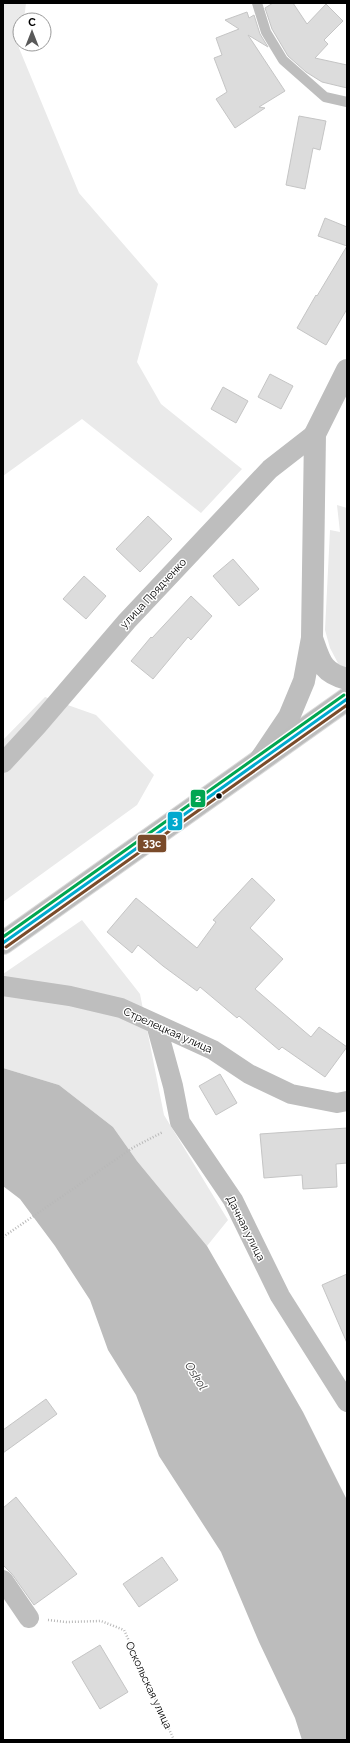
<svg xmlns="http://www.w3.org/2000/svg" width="350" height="1743" font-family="Raleway,sans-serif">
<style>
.green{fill:#eaeaea}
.water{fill:#bcbcbc}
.building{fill:#dcdcdc;stroke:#c5c5c5}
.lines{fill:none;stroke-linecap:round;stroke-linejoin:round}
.primary-casing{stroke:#dbdbdb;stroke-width:24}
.path{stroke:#b8b8b8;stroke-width:2.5;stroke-dasharray:1 2;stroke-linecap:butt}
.service{stroke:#bebebe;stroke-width:10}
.minor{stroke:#bebebe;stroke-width:20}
.tertiary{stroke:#bebebe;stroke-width:22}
.primary{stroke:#bdbdbd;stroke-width:22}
.bus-1-casing{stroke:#fff;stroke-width:6}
.bus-2-casing{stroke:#fff;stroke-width:6}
.bus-3-casing{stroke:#fff;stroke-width:6}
.bus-1{stroke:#00a9ce;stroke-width:3}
.bus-2{stroke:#7a4b2a;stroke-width:3}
.bus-3{stroke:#00a651;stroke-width:3}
.bus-dot{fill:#000;stroke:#fff;stroke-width:1.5}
.labels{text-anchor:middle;stroke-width:3;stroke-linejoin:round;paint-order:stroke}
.street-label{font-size:11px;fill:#000;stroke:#fff}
.water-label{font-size:12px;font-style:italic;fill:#404040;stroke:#fff}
.line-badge{stroke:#fff;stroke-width:1.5}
.badge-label{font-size:11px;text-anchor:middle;font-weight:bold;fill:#fff}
</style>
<rect width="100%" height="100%" fill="#fff"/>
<path class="green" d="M3,3h23l-2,17h-4l-1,28 60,145 79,91 -21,78 24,42 81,65 -41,44 -119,-94 -79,57z
M337,505l10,3v160l-7,-1 -10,-19 -5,-18 5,-100 10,2z
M45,697l51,18 58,60 -17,30 -134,97v-162z
M82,920l58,74 24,121 64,105 -21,26 -70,-85 -24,-34 -54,-42 -56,-17v-94z"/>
<path class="water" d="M3,1068l56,17 54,42 24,34 70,85 96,166 44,88v240h-45l-7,-22 -36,-76 -38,-90 -62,-96 -23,-61 -28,-45 -18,-50 -35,-54 -35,-47 -17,-13z"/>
<path class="building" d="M273,3h20l14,21 19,-20 17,17 -19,19 4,4 -13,14 32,7v23l-25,-6 -16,-10 -18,-16 -16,-27 -7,-21z
M247,12l2,6 5,-3 6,19 8,13 -20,-12 37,56 -26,16 6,1 -30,20 -19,-29 11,-7 -13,-34 8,-3 -6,-17 23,-9 -14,-9z
M299,116l27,5 -6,29 -7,-2 -8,41 -19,-4z
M325,218l22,9v82l-21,36 -29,-17 19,-33 1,1 30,-50 -29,-10z
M270,374l23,12 -12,23 -23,-12z
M223,387l25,14 -12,22 -25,-14z
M148,516l24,23 -32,33 -24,-23z
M233,559l26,30 -20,17 -26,-30z
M84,576l22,20 -20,23 -23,-20z
M191,596l21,20 -21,24 -3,-3 -35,42 -22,-18 20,-24 1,1z
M252,878l23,22 -25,28 33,31 -28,30 56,48 8,-10 28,20 -22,30 -43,-30 -3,3 -40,-34 -2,2 -37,-31 -3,4 -34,-25 -25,-21 -6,8 -25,-21 29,-34 61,50 19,-26 -3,-2z
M220,1074l17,29 -21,12 -17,-29z
M347,1128v35l-11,1 1,23 -34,2 -1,-14 -38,3 -4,-44z
M347,1274v69l-25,-58z
M46,1399l11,15 -54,39v-23z
M16,1497l61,77 -43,31 -22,-31 -9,-9v-57z
M162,1557l16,23 -39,27 -16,-23z
M100,1645l28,47 -28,17 -28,-47z"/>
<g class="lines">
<g class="primary-casing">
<path id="primary" d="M3,943l344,-244"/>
</g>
<path class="path" d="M3,1237l131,-90 29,-15
M48,1620l18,2 35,-1 23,9 50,110"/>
<path class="service" d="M257,3l9,29 17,28 42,37 22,5"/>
<path class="minor" d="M3,763l34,-37 90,-105 143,-152 45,-35
M3,986l67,10 51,12 92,42 36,24 42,20 46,9 10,-2
M156,1024l17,62 7,36 53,78 47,96 67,106
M3,1580l26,38"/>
<path class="tertiary" d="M312,638c8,23 10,35 35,41
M260,760l29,-43 15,-36 8,-43 3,-204 32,-64"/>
<use href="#primary" class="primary"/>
<g class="bus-1-casing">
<path id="bus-1" d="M3,943l344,-244"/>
</g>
<g class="bus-2-casing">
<path id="bus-2" d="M6,947l341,-242"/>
</g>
<g class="bus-3-casing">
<path id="bus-3" d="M3,937l341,-242"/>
</g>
<use href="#bus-1" class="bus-1"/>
<use href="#bus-2" class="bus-2"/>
<use href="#bus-3" class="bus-3"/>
</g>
<circle class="bus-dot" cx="219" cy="796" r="3.5"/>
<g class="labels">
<g class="street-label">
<text transform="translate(153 593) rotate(-47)" y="4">улица Прядченко</text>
<text transform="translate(168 1030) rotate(24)" y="4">Стрелецкая улица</text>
<text transform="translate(246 1228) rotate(63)" y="4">Дачная улица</text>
<text transform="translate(149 1685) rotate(65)" y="4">Оскольская улица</text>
</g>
<g class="water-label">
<text transform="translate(196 1376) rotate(58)" y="4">Oskol</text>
</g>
</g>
<g class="line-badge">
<rect x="190" y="789" width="16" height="19" rx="4" fill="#00a651"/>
<rect x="167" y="811" width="16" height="20" rx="4" fill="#00a9ce"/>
<rect x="137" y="834" width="30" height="19" rx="4" fill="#7a4b2a"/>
</g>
<g class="badge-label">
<text x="198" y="802">2</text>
<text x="175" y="825">3</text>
<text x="152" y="847">33с</text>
</g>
<rect width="350" height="1743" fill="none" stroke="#000000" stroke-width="8"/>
<g transform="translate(32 32)"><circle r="19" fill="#ffffff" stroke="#999999"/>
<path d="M0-3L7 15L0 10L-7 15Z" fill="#595959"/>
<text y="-6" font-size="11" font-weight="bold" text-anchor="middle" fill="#000000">С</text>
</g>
</svg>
